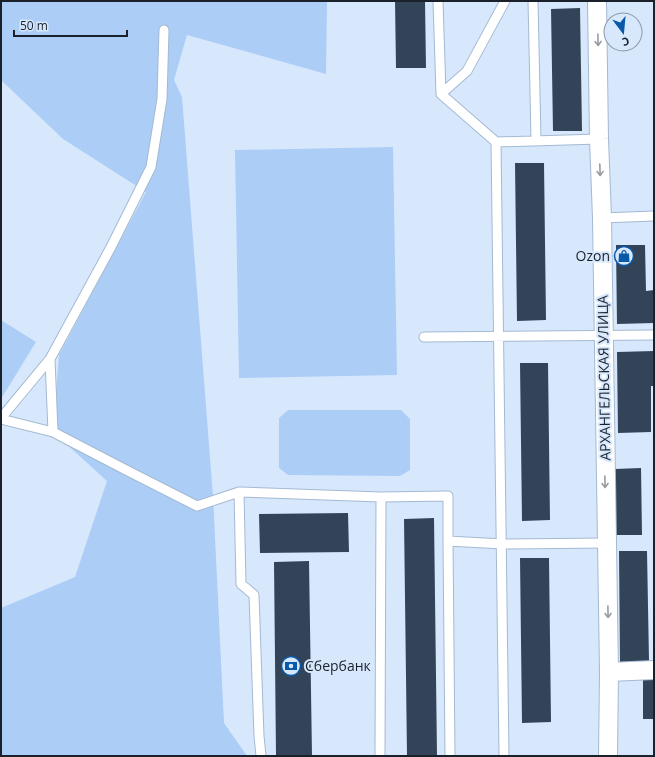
<svg xmlns="http://www.w3.org/2000/svg" width="655" height="757" font-family="'Open Sans',sans-serif">
<style>
.green{fill:#accdf6}
.building{fill:#334459}
.lines{fill:none;stroke-linecap:round;stroke-linejoin:round}
.lane-casing{stroke:#a4b9d2;stroke-width:11}
.street-casing{stroke:#a4b9d2;stroke-width:20}
.lane{stroke:#fff;stroke-width:9}
.street{stroke:#fff;stroke-width:18}
.oneway{stroke:#989ba0}
.labels{text-anchor:middle;stroke-width:4;stroke-linejoin:round;paint-order:stroke}
.poi-label{font-size:14px;fill:#1a212b;stroke:#d7e8fd;text-anchor:end}
.street-label{font-size:14px;fill:#1a212b;stroke:#d7e8fd}
</style>
<rect width="100%" height="100%" fill="#d7e8fd"/>
<path class="green" d="M1,1h326l-1,73 -139,-39 -13,45 8,17 31,399 11,227 23,33h-246v-148l74,-31 32,-96 -54,-49 6,-77 87,-163 -83,-53 -61,-58 -1,1z
M393,147l4,228 -158,3 -4,-228z
M1,320l35,22 -35,57z
M288,410h113l9,9v51l-10,6 -112,-1 -9,-7v-50z"/>
<path class="building" d="M395,1h30l1,67h-30z
M580,8l2,123h-29l-2,-122z
M515,163h29l2,157 -29,1z
M616,245h29l1,46 8,-1v33l-37,1z
M654,351v35h-3v46l-33,1 -1,-81z
M520,363h28l2,157 -28,1z
M641,468l1,67h-27v-66z
M348,513l1,39 -89,1 -1,-39z
M434,518l3,238h-30l-3,-237z
M619,551h28l2,110 -29,1z
M520,558h29l2,164 -29,1z
M309,561l3,195h-36l-2,-194z
M643,679h11v40h-11z"/>
<g class="lines">
<g class="lane-casing">
<path id="lane" d="M438,1l3,93 55,48
M533,1l3,139
M441,94l26,-23 38,-70
M602,218l52,-2
M424,337l230,-2
M50,359l3,73
M1,418l49,-59 61,-112 40,-80 11,-68 2,-69
M1,419l52,13 77,40 67,34 42,-14
M448,541l2,215
M261,756l-2,-20 -5,-141 -13,-11 -2,-92 142,5 67,-1v45l55,3 103,-1
M380,756l1,-259
M504,756l-8,-614 103,-3"/>
</g>
<g class="street-casing">
<path id="street" d="M597,1l2,138 3,79 7,454 -1,84
M609,672l45,-2"/>
</g>
<use href="#lane" class="lane"/>
<use href="#street" class="street"/>
</g>
<defs><path id="oneway-shaft" d="M-6 0H5M1.5-3L5.5 0L1.5 3" fill="none" stroke-width="1.6" stroke-linecap="round" stroke-linejoin="round"/></defs>
<g class="oneway">
<use href="#oneway-shaft" transform="translate(598 40) rotate(89)"/>
<use href="#oneway-shaft" transform="translate(600 170) rotate(88)"/>
<use href="#oneway-shaft" transform="translate(605 482) rotate(89)"/>
<use href="#oneway-shaft" transform="translate(608 612) rotate(89)"/>
</g>
<defs>
<g id="shop-ring" transform="scale(1)"><circle r="9.5" fill="#d7e8fd" stroke="#0859a8" stroke-width="1.5"/><path d="M-5-2.5h2.3a2.7 3.5 0 0 1 5.4 0H5L5.5 6h-11ZM-1.5-2.5h3a1.5 2.3 0 0 0-3 0Z" fill="#0859a8"/></g>
<g id="bank-ring" transform="scale(1)"><circle r="9.5" fill="#d7e8fd" stroke="#0859a8" stroke-width="1.5"/><path d="M-6-4H6V4H-6ZM0-2.3a2.3 2.3 0 1 0 0 4.6a2.3 2.3 0 1 0 0-4.6Z" fill="#0859a8"/></g>
</defs>
<g fill-rule="evenodd">
<use href="#shop-ring" x="624" y="256"/>
<use href="#bank-ring" x="291" y="666"/>
</g>
<g class="labels">
<g class="poi-label">
<text x="610" y="261">Ozon</text>
<text x="305" y="671" text-anchor="start">Сбербанк</text>
</g>
<g class="street-label">
<text transform="translate(604 378) rotate(-91)" y="5">АРХАНГЕЛЬСКАЯ УЛИЦА</text>
</g>
</g>
<rect width="655" height="757" fill="none" stroke="#1a212b" stroke-width="4"/>
<g transform="translate(623 32) rotate(164)"><circle r="19" fill="#d7e8fd" stroke="#8b98a9"/>
<path d="M0-3L7 15L0 10L-7 15Z" fill="#0859a8"/>
<text y="-6" font-size="11" font-weight="bold" text-anchor="middle" fill="#1a212b">С</text>
</g>
<path d="M14 30v6h113v-6" fill="none" stroke="#1a212b" stroke-width="2"/>
<text x="20" y="30" font-size="12" fill="#1a212b" stroke="#d7e8fd" stroke-width="3" paint-order="stroke">50 m</text>
</svg>
